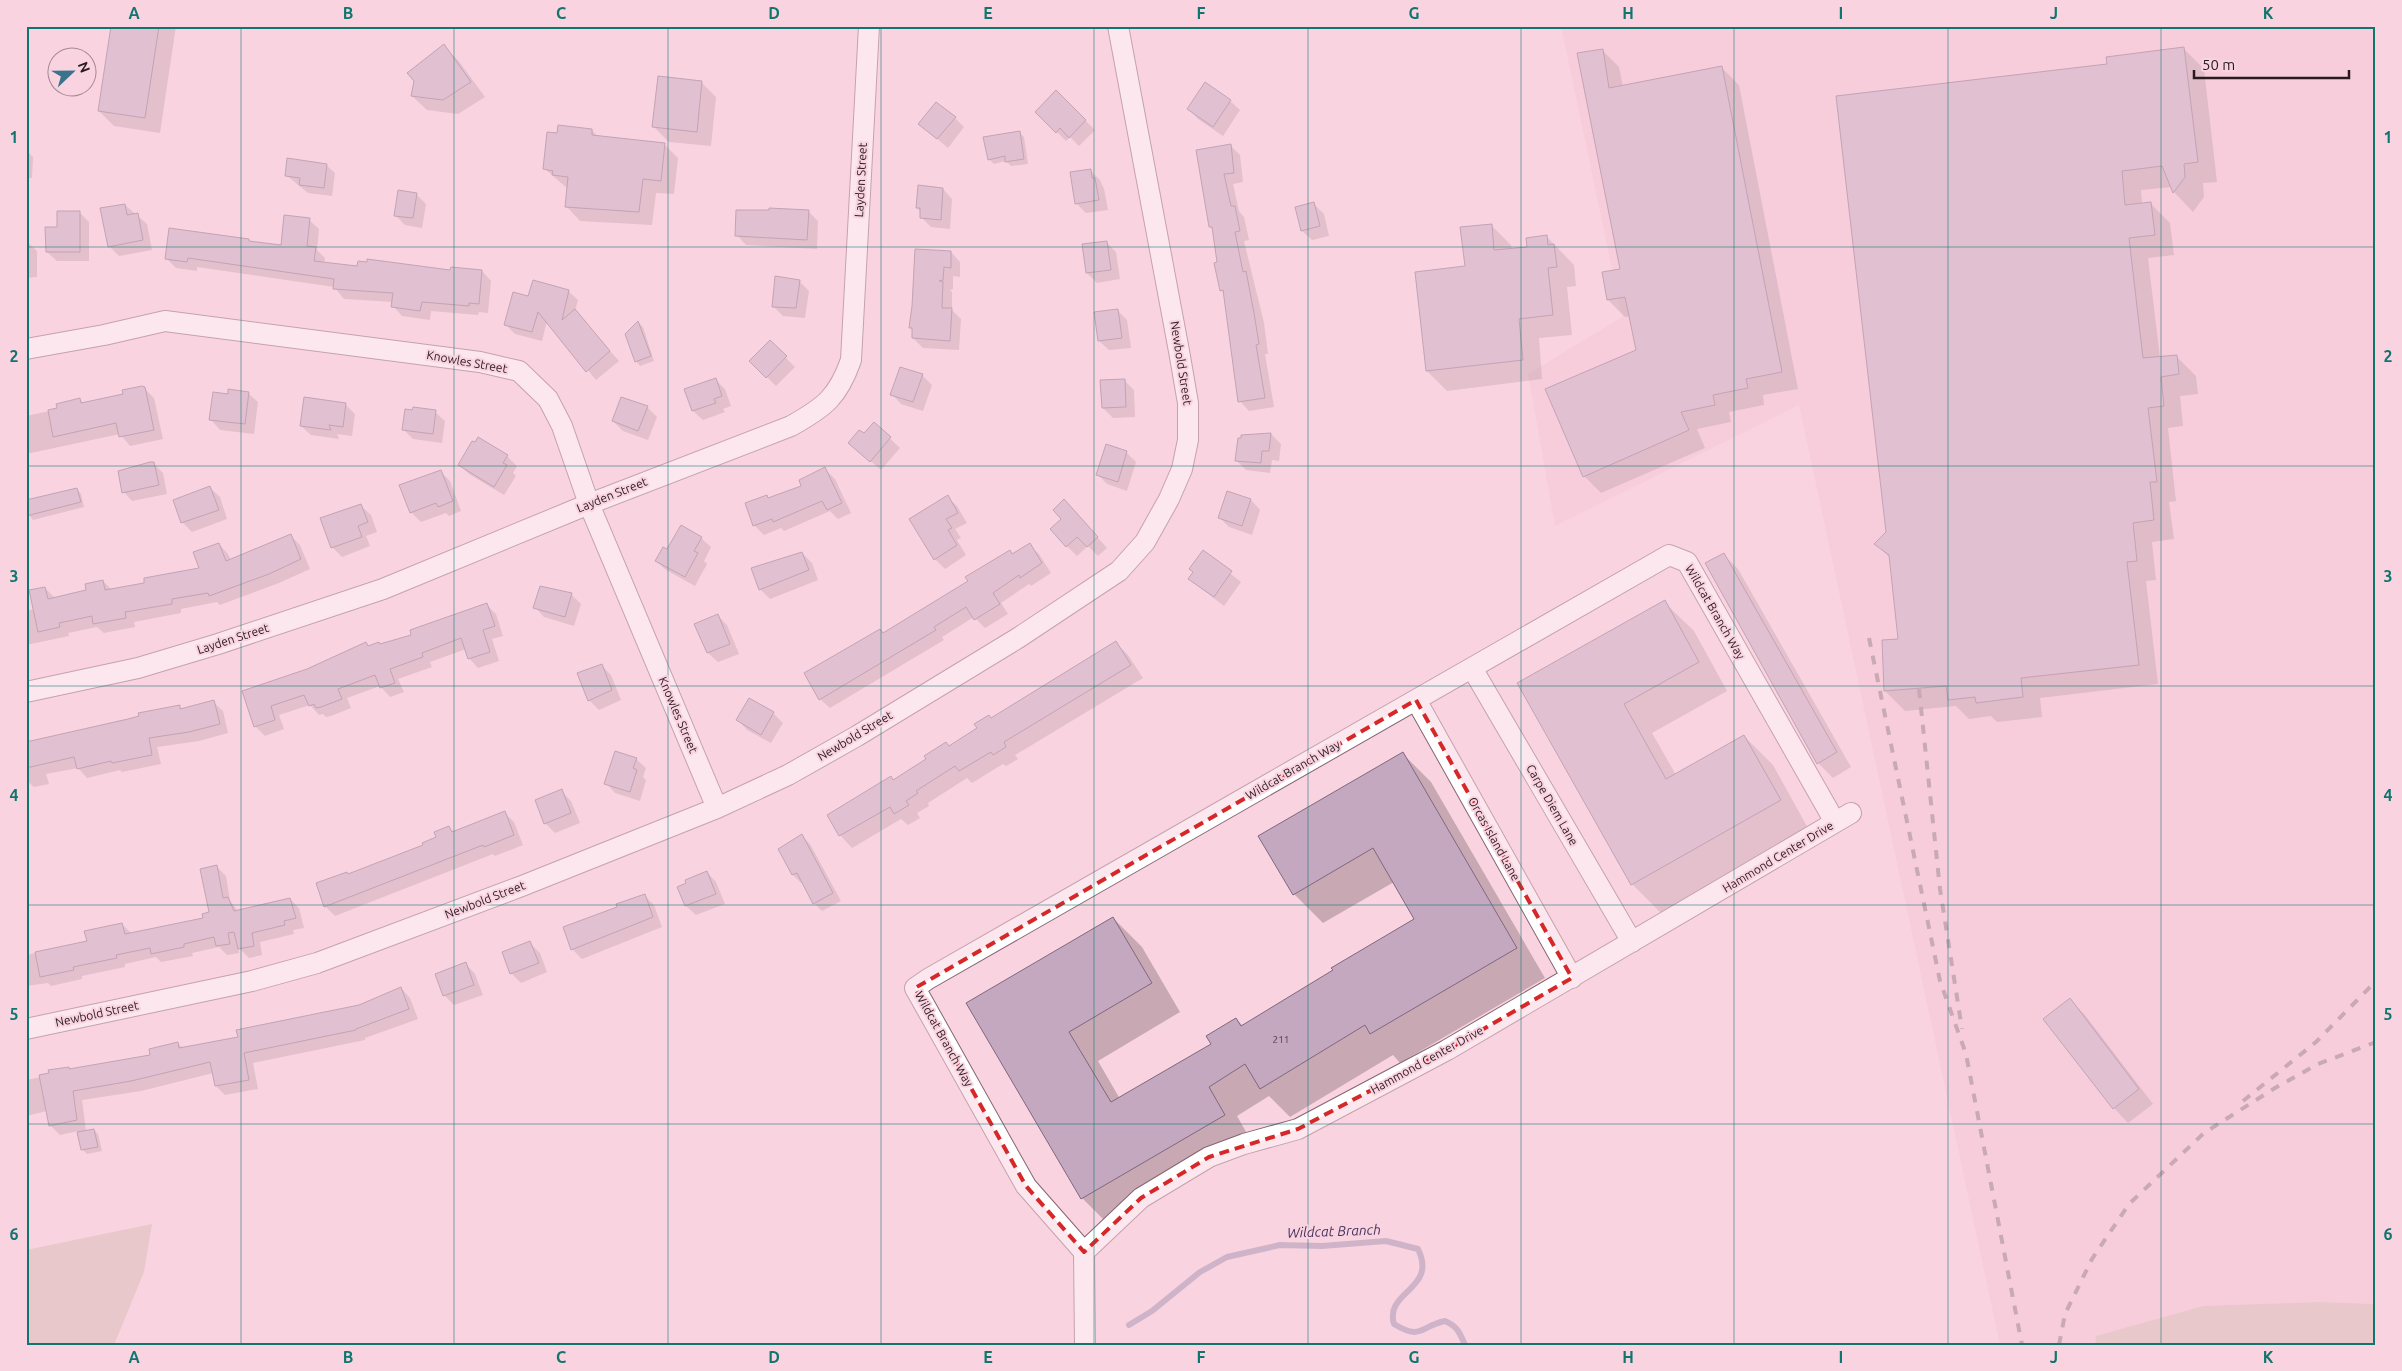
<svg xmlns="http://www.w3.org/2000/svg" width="2402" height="1371" font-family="Ubuntu,sans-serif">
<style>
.built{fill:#f3c6d7}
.green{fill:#d2bab0}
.shadow{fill:#0003}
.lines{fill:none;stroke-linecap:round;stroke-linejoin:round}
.stream{stroke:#9b8fad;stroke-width:6}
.building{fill:#c3a8c0;stroke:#81687e}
.minor-casing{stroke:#866571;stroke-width:22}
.minor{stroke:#fff;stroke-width:20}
.rail{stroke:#8e757e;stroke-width:4;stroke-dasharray:9 9;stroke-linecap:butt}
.marked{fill:none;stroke:#d62828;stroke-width:4;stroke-dasharray:10 6;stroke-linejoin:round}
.grid{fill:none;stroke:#0f766e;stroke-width:1;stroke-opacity:0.55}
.labels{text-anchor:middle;stroke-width:4;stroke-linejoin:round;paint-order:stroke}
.number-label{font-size:10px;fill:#4f3e47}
.street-label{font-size:12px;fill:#281a1f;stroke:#f9d3e0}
.water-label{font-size:14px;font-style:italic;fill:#46335e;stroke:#f9d3e0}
.neatline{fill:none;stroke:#0f766e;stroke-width:2}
.grid-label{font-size:16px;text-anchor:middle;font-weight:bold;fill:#0f766e}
</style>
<rect width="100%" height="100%" fill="#f9d3e0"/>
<path class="built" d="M1561,26h815v1278l-57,-2 -116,4 -107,30 -1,9h-95l-201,-940 -244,121 -27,-152 94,-57z"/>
<path class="green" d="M152,1224l-8,48 -30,73h-88v-95z
M2319,1302l57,2v41h-281l1,-9 107,-30z"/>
<path class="shadow" d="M112,26h64l-16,107 -46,-7 -15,-15z
M443,46l15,14 27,37 -27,17 -31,-4 -15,-14z
M2184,49l20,20 13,113 -14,1 1,14 -11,15 -19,-20 -2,-5 -31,3 1,14 8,-1 20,20 4,32 -26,3 12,100 16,-2 20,20 2,18 -18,2 3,30 -15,2 8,73 -7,1 5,37 -22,3 4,38 -10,1 12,103 -118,14 2,19 -45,5 -6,-6 -22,3 -13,-13 -51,5 -20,-20 15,-51 -10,-82 -14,-14 11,-11 221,-468z
M1602,50l17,17 4,20 98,-20 18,18 59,304 -35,6 1,10 -35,7 2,10 -34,7 8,19 -104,45 -17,-17 53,-125 -7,-35 -5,1 -17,-17 13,-30z
M701,82l15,15 -5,49 -42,-4 -15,-15z
M1056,92l39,38 -16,16 -9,-9 -4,4 -29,-29z
M1230,101l10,9 -17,26 -25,-17 -9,-10z
M955,118l9,9 -16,21 -28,-24z
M592,130l6,7 66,7 14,14 -4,36 -18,-1 -4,32 -72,-4 -13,-14 1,-18 -23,-20 13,-34z
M1019,132l5,5 4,27 -17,2 -5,-5 -12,3 -5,-5z
M1230,145l10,10 3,27 -10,2 6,27 5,6 5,23 -5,1 20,82 4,31h-3l9,53 -25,4 -9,-10 -15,-106 -4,-5 -7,-59 -4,-4z
M26,150l7,7 -1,21h-6z
M326,165l9,8 -3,23 -24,-3 -22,-18z
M1090,170l10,10 4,9 4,21 -22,3 -10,-10z
M943,189l9,10 -2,30 -19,-2 -10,-10v-5l-4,-4z
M416,194l10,10 -4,24 -17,-3 -10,-10z
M1314,204l10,10 5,22 -17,4 -10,-9z
M125,205l22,19 5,26 -33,6 -10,-10z
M808,211l10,10 -1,28 -71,-4 -9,-10z
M79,212l10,10v39h-32l-10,-9 11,-24z
M309,220l10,9 -2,21 8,8 -1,6 34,4 124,3 9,10 -3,32 -9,-1 -1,3 -47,-4 -1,9 -28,-4 -9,-10v-4l-49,-3 -10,-12 -137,-20v4l-21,-3 -9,-9 81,-19 3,3 31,4z
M1491,225l20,20 1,5 17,-2 18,-11 27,28 2,21 -9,1 5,48 -33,3 3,41 -95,12 -20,-20 39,-104z
M26,241l11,10v26l-11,1z
M1106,242l10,10 4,27 -23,4 -10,-10z
M951,252l9,10v15l-7,-1v13l-3,1 2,2v18l9,9 -2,31 -36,-2 -10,-10v-7l-2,-3z
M799,281l10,10 -4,27 -22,-2 -10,-10z
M568,291l10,9 -3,11 44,50 -23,19 -49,-59 -5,20 -27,-7 -10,-10 24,-27z
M1117,310l10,10 4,28 -22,2 -10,-9z
M638,322l5,5 11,34 -14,5 -4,-5z
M770,342l25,25 -19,19 -25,-25z
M922,375l10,10 -9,26 -22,-7 -9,-10z
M715,379l10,10 6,17 -8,3 2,3 -22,8 -10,-9 -7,-22z
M1124,380l10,10 1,27 -22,1 -10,-10z
M144,388l10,10 9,41 -33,7 -10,-12 -94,20v-38l33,-7 21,-9 4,4z
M248,393l10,9 -4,32 -34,-4 -9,-10 18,-25z
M345,404l10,10 -3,22 -15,-2 2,5 -28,-4 -10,-9z
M647,407l10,10 -9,23 -25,-9 -10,-10z
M413,411l22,1 10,9 -3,22 -29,-4 -10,-10z
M874,423l26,25 -19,22 -32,-27 15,-8z
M1271,434l10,10 -2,17 -7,-1 -2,13 -24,-3 -9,-9 5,-25z
M1126,452l10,10 -9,29 -20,-7 -10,-10z
M507,456l10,10 -4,7 3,3 -12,19 -35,-21 -9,-9z
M154,464l9,9 4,21 -35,7 -8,-9z
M825,469l10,10 16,34 -13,6 -8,-8 -46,20 -3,-3 -17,7 -10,-10 15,-26 34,-13z
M440,471l10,10 11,30 -12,5 -3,-3 -25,9 -10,-10z
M210,488l10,9 7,22 -35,13 -10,-10z
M77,489l4,5 3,13 -51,13 -4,-5 -3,-9z
M1228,492l23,8 9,10 -8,25 -23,-8 -9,-9z
M947,497l10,9 10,17 -12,6 6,9 -4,2 9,15 -21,14 -10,-10z
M361,506l10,9 6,17 -11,4 4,10 -28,11 -10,-10z
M1074,511l33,37 -9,8 -10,-10 -11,10 -10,-10z
M291,536l9,9 10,24 -31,14 -59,22 -3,-3 -36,7v4l-47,9 1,5 -31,6 -7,-6 -29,6 1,3 -43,9v-34l8,-2 11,-21 10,10 33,-7 15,-10 9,9 34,-6 54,-15 19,-25 9,10 3,6z
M701,538l10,9 -7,14 3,3 -12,22 -29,-16 -10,-9 12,-10z
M1029,545l10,9 12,19 -20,13 -2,-2 -28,19 7,11 -23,14 -11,-11 -32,20 2,3 -114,68 -10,-9 63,-65z
M1203,552l38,30 -17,24 -35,-27z
M802,553l10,10 6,17 -48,19 -10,-10 -7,-21z
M1723,554l15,15 113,198 -18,11 -15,-15z
M571,594l10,10 -7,22 -30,-9 -9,-10z
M1664,602l30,29 33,60 -75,42 24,42 68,-39 29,29 36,65 -148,83 -29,-29 -113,-200z
M486,604l10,10 7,22 -11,3 7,22 -21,7 -9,-10 -3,-9 -36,13 2,5 -34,12 6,13 -14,5 -10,-11 -33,12 4,10 -20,8 -5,1 -3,-3 -4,1 -9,-10 -31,10 5,14 -19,7 -10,-10 -12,-35 64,-21 59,-26 3,3 12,-1 32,-11z
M717,615l10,10 12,29 -21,8 -10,-9z
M1116,643l12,12 15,23 -128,77 3,4 -12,7 -3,-2 -31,19 -5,-5 -39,25 1,3 -12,7 3,5 -12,7 -7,-6 -49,29 -12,-13 -12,-20 66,-34z
M601,665l10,10 10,25 -22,10 -10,-10z
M213,702l10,9 5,22 -29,8 -42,6 4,17 -39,8 -2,-2 -33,8 -9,-10 -32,6 3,10 -15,3 -8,-7v-37l153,-36 3,3z
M773,713l10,10 -12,20 -24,-13 -9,-10z
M1402,753l29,29 114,196 -145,85 -7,-8 -103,62 -21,-21 -32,20 16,28 -142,83 -29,-29 -114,-195 145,-85 29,29 38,65 -82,49 22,38 92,-55 24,-25 7,7 173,-106 -22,-38 -71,41 -29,-29z
M636,759l10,9 -3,9 3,3 -6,21 -25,-8 -9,-10z
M561,791l10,10 9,22 -25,10 -10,-10z
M505,813l9,9 9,23 -28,11 -2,-2 -158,62 -10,-10 24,-31 76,-30 24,-17 5,5z
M802,836l8,8 31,57 -19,10 -8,-8 -11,-21 -2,1 -8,-8 -13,-25z
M217,867l9,9 4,25 9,11 51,-13 9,9 5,20 -11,2 1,4 -34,8 2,13 -13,3 -11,-11 1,6 -12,2 -8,-8 -27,6 1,3 -32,6 -5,-5 -31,7v3l-43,9v3l-31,7 -3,-3 -22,3v-31l63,-13 33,-18 10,10 72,-15 7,-6z
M707,872l9,10 9,22 -29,11 -10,-9 2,-22z
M644,895l10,10 8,22 -80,32 -10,-10 47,-41z
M530,943l10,10 7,19 -26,11 -10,-10z
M466,964l9,10 8,21 -29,10 -10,-10z
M401,988l9,10 8,21 -53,19v2l-112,23 5,26 -33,6 -9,-9 -3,-13 -72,18 -59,9 4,31 8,-1 4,4 4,17 -15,3 -5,-5 -4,-18 -18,4 -10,-10 -3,-14 -21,5v-36l126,-24 26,-12 5,4 56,-10 121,-32z
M2070,1000l15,15 68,89 -25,19 -14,-15z"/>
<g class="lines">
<path class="stream" d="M1129,1325l23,-14 48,-39 27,-15 53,-12 42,1 64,-5 32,8c20,41 -34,42 -24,75 28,17 26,2 51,-3 12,5 15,12 20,24"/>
</g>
<path class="building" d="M111,26h48l-14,92 -47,-7z
M444,44l27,38 -28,18 -32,-4 3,-15 -7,-8z
M2184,47l14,115 -14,2 1,13 -12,16 -11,-27 -40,5 3,34 26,-3 4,33 -26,3 14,120 34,-3 2,19 -18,3 3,29 -16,2 9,74h-7l4,38 -21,3 4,38 -10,1 12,103 -118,13 2,19 -47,6 -1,-6 -27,3 -2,-14 -62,5 -2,-51 16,-1 -9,-84 -15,-11 12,-12 -50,-436 271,-32 -1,-7z
M1603,49l6,39 113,-22 60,306 -36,7 2,9 -35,7 2,10 -34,7 8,18 -106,47 -38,-88 91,-39 -11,-53 -18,3 -5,-28 18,-3 -43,-216z
M658,76l44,5 -5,51 -45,-5z
M1205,82l26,18 -18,27 -26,-18z
M1056,90l30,30 -17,18 -9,-10 -4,5 -21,-21z
M936,102l20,15 -19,22 -19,-15z
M558,125l34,4v6l73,8 -4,38 -18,-2 -4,33 -74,-5 3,-30 -16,-2 1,-4 -10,-2 4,-37 10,1z
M1020,131l4,28 -19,3v-6l-17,4 -5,-23z
M1231,144l3,29 -10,1 7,32h4l5,25 -5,1 8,40 3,-1 8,42 5,31 -3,1 9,53 -27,4 -15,-112 -3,1 -6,-28 3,-1 -5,-35h-3l-13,-77z
M287,158l40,6 -3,24 -25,-3 1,-7 -15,-2z
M1091,169l1,9h3l4,22 -24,4 -5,-32z
M918,185l25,3 -2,32 -21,-2v-10h-4z
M398,190l19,3 -4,25 -19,-2z
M1314,202l6,24 -19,5 -6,-24z
M125,204l2,11 11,-2 5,27 -35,7 -8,-39z
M769,208l40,2 -2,30 -72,-4 1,-26h33z
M57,211h23v41h-34l-1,-25h12z
M284,215l26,3 -3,28 9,1 -2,14 43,5 1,-5 9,1v-3l83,11 1,-3 31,3 -3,34 -10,-1v3l-47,-4 -2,9 -29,-4 2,-14 -60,-4 1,-10 -146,-21 -1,4 -22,-3 4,-31 80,11v2l32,4z
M1492,224l2,26 33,-3 -1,-9 21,-3 1,10 6,-1 3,23 -9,1 5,47 -34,4 4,41 -97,11 -11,-99 50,-6 -5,-39z
M1107,241l4,29 -25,3 -4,-29z
M915,249l36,2v17l-7,-1 -1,13 -4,1h4l-1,27h10l-2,33 -38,-3v-10h-3l3,-22z
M775,276l25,4 -4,28 -24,-1z
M533,280l36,10 -7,30 13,-11 35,42 -24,21 -48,-60 -6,20 -28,-7 9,-33 15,4z
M1118,309l4,29 -24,3 -4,-29z
M638,321l13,35 -16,6 -10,-28z
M770,340l17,16 -21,22 -17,-17z
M900,367l23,7 -10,28 -23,-7z
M716,378l6,18 -8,3 2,4 -24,8 -8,-22z
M1125,379l1,28 -24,1 -2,-28z
M142,386l3,1 9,43 -35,7 -3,-14 -63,14 -5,-27 9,-2 -1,-4 24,-6 1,5 42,-9 -1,-4z
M228,389l21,3 -4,32 -36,-4 4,-28 15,2z
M304,397l42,6 -3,24 -14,-2 2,5 -31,-4z
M621,397l27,9 -10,25 -26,-10z
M413,407l23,3 -3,24 -31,-4 3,-21 7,1z
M874,422l17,15 -21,25 -22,-19 11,-13 5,3z
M1271,433l-2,18h-7l-1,12 -26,-2 3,-23h3v-3z
M478,437l30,18 -5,8 4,2 -13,22 -36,-22 14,-24 3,1z
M1106,444l21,7 -9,31 -22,-7z
M150,462h4l5,23 -37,8 -4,-22z
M825,467l17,36 -15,7 -5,-9 -49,21 -1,-3 -19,7 -8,-23 22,-8 1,3 33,-12 -2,-6z
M441,470l12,31 -15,6 -2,-4 -26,10 -11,-28z
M210,486l9,24 -38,13 -8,-23z
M77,488l4,14 -55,14v-16z
M1227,491l24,8 -9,27 -24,-8z
M948,495l10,18 -12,6 6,9 -4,2 9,15 -23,15 -25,-41z
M1064,499l34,38 -11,10 -10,-10 -11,10 -16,-18 11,-10 -8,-9z
M361,504l7,18 -10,4 4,11 -31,11 -11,-30z
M681,525l21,12 -8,14 4,2 -13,24 -30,-16 8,-14 4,2z
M291,534l10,25 -32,15 -60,22 -1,-3 -36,6v5l-47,8 1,6 -33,6 -1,-8 -33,7 1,4 -22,5 -9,-42 16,-3 3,12 38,-9 -1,-6 18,-4 2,10 39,-7v-5l55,-10 -6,-16 26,-9 7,18z
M1030,543l12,20 -22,15 -1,-3 -26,18 7,11 -26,16 -8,-13 -32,20 2,3 -117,70 -15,-27 76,-44 3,4 85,-52 -3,-4 45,-27 2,4z
M1203,550l29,21 -18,26 -26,-18 5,-7 -4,-3z
M802,552l7,18 -50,20 -8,-22z
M1724,553l113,199 -20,12 -112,-201z
M540,586l32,7 -7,24 -32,-9z
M1665,600l34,62 -75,42 42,75 78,-44 37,65 -150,85 -114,-202z
M487,603l8,23 -12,4 7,22 -22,7 -7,-21 -39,15 1,4 -33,12 5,14 -15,5 -5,-13 -37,14 4,10 -21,8 -5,1 -2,-4 -5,2 -5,-11 -33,11 4,14 -21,7 -12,-36 65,-22 59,-27 2,4 11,-4 1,2 31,-9 -1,-5z
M718,614l12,30 -23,9 -13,-29z
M1116,641l15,24 -127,77 2,5 -13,8 -2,-3 -32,19 -4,-5 -39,25 2,2 -12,8 3,4 -15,9 -4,-7 -51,29 -12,-21 64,-39 2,4 33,-21 -2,-3 22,-14 3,4 28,-18 -3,-4 15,-9 2,3z
M602,664l10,26 -24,11 -11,-28z
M749,698l25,14 -13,23 -25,-15z
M214,700l6,24 -31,8 -40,6 3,17 -40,8 -1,-2 -34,8 -3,-12 -48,11v-26l102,-23 11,-3 -1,-3 42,-8v4z
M615,751l22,7 -4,10 4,2 -7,22 -26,-8z
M1403,752l114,196 -147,86 -5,-9 -105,64 -15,-25 -36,23 16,28 -144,84 -115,-196 147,-86 39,66 -83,49 42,70 100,-58 -5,-8 30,-18 5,8 92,-56 -2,-2 83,-49 -41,-71 -80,47 -35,-59z
M562,789l9,24 -27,11 -9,-24z
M505,811l9,24 -30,12 -1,-2 -159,62 -8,-24 31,-11 1,2 75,-29 -1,-2 14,-6 -2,-5 15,-6 3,6z
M802,834l31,59 -20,11 -16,-31 -5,2 -14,-26z
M217,865l6,33 5,-1 6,14 56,-13 6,20 -12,3 1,4 -33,8 2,13 -16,3 -4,-17 -6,1 2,11 -14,2 -2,-9 -30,7v3l-33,7 -1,-6 -34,7 1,3 -44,9 1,3 -34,7 -5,-25 52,-11 -3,-10 38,-8 3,11 78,-16 -1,-4 7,-2 -9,-43z
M707,871l9,23 -31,12 -8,-19 9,-4 -1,-3z
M645,894l8,23 -82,33 -8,-23 54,-20 -1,-3z
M530,941l9,22 -29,11 -8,-22z
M466,962l8,23 -31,11 -8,-22z
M401,987l8,22 -53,20v1l-112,23 5,27 -34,6 -5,-24 -79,19 -58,10 4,29 -28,6 -10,-51 10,-2 -1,-3 21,-3v2l81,-14 -1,-6 29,-7 1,6 59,-11 -2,-7 123,-25z
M2070,998l69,91 -26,20 -70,-90z
M94,1129l4,18 -17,3 -4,-18z"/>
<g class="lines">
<g class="minor-casing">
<path id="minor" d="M26,349l78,-14 61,-14 315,41 39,9 29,28 14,27 27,78 128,304
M1472,668l160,274
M26,692l112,-24 80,-24 165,-55 206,-85 202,-78c34,-19 47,-29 60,-66l18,-334
M1416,700l156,278
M26,1029l226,-48 65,-18 205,-77 195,-78 71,-33 69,-39 161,-98 101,-67 26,-29 24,-43 13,-30 6,-29v-37l-9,-52 -61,-325
M1084,1252l-58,-66 -111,-198 13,-9 741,-424 18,7 148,260
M1085,1345l-1,-93 57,-54 68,-41 35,-13 54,-15 149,-79 404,-237"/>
</g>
<use href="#minor" class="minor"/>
<path class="rail" d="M1869,638l71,343 26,73 56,291
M1919,689l21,200 22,140
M2243,1101l73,-59 60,-61
M2059,1345l6,-31 27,-55 37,-55 75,-71 71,-45 43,-24 58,-22"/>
</g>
<path d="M0 0H2402V1371H0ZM1416,700l156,278 -125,72 -149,79 -89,28 -68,41 -57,54 -58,-66 -111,-198z" fill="#f9d3e0" fill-opacity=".55" fill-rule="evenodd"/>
<path class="marked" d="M1416,700l156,278 -125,72 -149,79 -89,28 -68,41 -57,54 -58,-66 -111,-198z"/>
<path class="grid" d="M241,26v1319M454,26v1319M668,26v1319M881,26v1319M1094,26v1319M1308,26v1319M1521,26v1319M1734,26v1319M1948,26v1319M2161,26v1319M26,247h2350M26,466h2350M26,686h2350M26,905h2350M26,1124h2350"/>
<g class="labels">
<g class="number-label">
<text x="1281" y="1043">211</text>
</g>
<g class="street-label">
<text transform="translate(861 180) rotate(-87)" y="4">Layden Street</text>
<text transform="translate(467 362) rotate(10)" y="4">Knowles Street</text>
<text transform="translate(1181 363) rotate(81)" y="4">Newbold Street</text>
<text transform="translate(612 495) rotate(-22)" y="4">Layden Street</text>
<text transform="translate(1715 612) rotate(60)" y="4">Wildcat Branch Way</text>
<text transform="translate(233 639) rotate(-18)" y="4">Layden Street</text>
<text transform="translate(678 715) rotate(67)" y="4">Knowles Street</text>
<text transform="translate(855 736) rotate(-31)" y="4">Newbold Street</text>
<text transform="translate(1293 770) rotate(-30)" y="4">Wildcat Branch Way</text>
<text transform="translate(1552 805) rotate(60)" y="4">Carpe Diem Lane</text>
<text transform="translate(1494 839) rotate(61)" y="4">Orcas Island Lane</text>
<text transform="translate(1778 857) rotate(-31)" y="4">Hammond Center Drive</text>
<text transform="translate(485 900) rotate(-21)" y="4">Newbold Street</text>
<text transform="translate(97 1014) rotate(-12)" y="4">Newbold Street</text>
<text transform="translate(944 1039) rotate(61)" y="4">Wildcat Branch Way</text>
<text transform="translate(1427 1060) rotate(-29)" y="4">Hammond Center Drive</text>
</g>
<g class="water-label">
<text transform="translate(1334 1231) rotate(-2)" y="5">Wildcat Branch</text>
</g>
</g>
<rect width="2402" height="1371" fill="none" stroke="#f9d3e0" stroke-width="55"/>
<g transform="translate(72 72) rotate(68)"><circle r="24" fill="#f9d3e0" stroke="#a58993"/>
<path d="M0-4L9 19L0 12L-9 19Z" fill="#39738c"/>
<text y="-8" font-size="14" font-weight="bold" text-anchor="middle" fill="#281a1f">N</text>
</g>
<path d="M2194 70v8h155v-8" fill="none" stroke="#281a1f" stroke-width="2.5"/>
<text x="2202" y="70" font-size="15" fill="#281a1f" stroke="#f9d3e0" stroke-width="4" paint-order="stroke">50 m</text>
<rect x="28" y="28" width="2346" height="1316" class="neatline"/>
<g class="grid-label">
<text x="134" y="19">A</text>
<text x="348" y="19">B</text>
<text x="561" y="19">C</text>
<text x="774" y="19">D</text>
<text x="988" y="19">E</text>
<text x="1201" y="19">F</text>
<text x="1414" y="19">G</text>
<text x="1628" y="19">H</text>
<text x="1841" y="19">I</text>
<text x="2054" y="19">J</text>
<text x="2268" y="19">K</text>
<text x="14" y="143">1</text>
<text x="2388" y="143">1</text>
<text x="14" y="362">2</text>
<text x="2388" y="362">2</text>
<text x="14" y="582">3</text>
<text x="2388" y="582">3</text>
<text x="14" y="801">4</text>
<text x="2388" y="801">4</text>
<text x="14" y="1020">5</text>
<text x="2388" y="1020">5</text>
<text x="14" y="1240">6</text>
<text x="2388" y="1240">6</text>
<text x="134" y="1363">A</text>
<text x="348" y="1363">B</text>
<text x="561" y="1363">C</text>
<text x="774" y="1363">D</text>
<text x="988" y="1363">E</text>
<text x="1201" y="1363">F</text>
<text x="1414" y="1363">G</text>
<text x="1628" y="1363">H</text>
<text x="1841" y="1363">I</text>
<text x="2054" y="1363">J</text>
<text x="2268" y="1363">K</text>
</g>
</svg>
